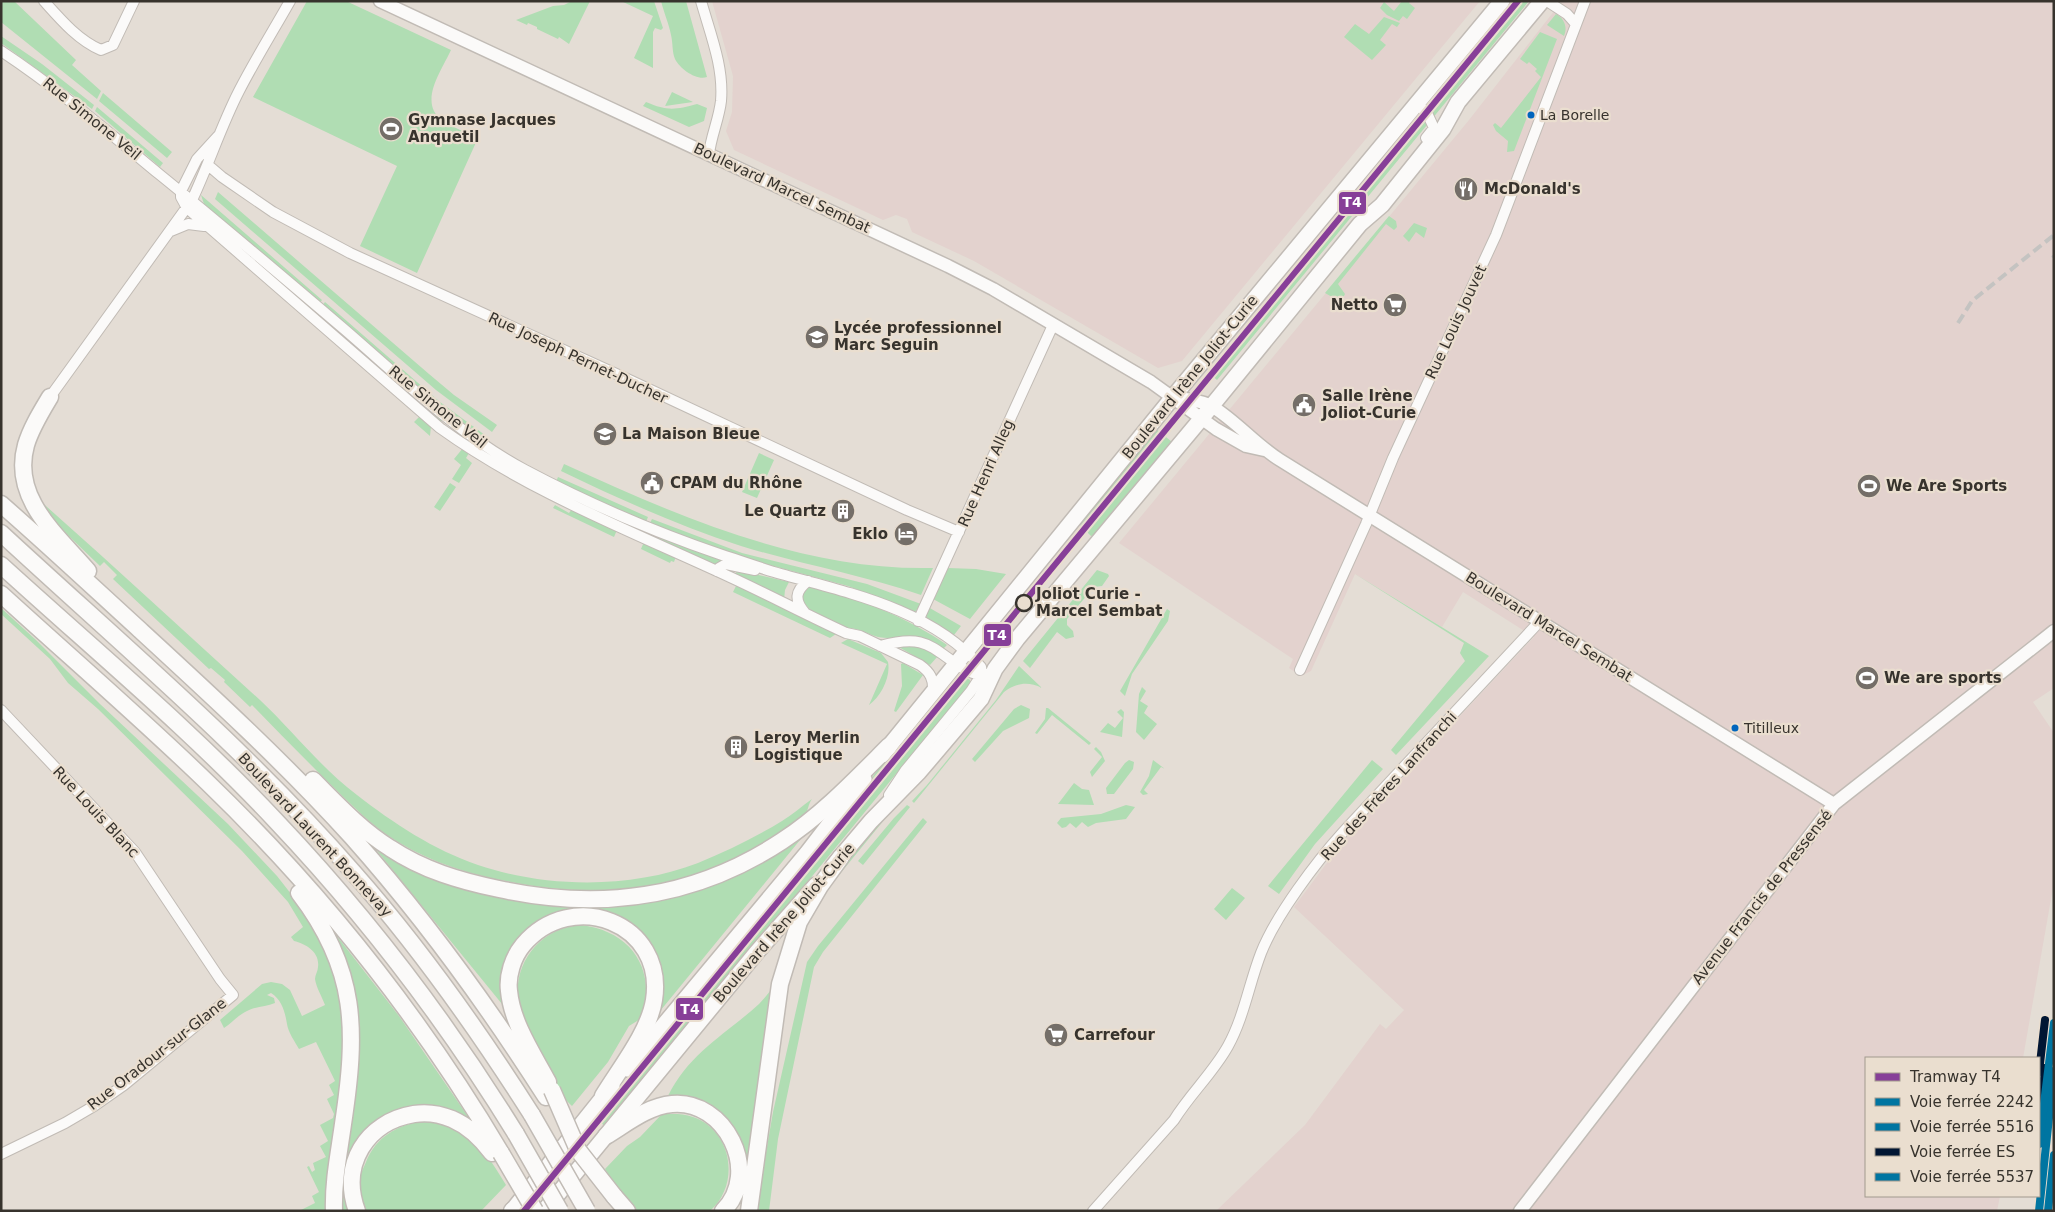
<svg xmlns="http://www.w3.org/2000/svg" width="2055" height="1212" font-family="'DejaVu Sans',sans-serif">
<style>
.industrial{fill:#e3d2ce}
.green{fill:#b0ddb3}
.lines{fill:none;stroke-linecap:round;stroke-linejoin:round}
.minor-casing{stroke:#c1bbb5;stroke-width:12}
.tertiary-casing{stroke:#c1bbb5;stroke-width:15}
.primary-casing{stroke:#c1bbb5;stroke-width:18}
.trunk-casing{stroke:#c1bbb5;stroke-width:19}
.minor{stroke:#fbfaf9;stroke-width:10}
.tertiary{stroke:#fbfaf9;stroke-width:12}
.primary{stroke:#fbfaf9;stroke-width:15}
.trunk{stroke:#fbfaf9;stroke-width:16}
.rail{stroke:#c4c3c1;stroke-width:4;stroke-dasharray:10 5;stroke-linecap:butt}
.trunk-bridge-casing{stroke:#c1bbb5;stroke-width:19;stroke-linecap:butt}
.trunk-bridge{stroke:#fbfaf9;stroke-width:16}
.rail-1-casing{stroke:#eadecf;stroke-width:11}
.rail-2-casing{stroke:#eadecf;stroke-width:11}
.rail-3-casing{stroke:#eadecf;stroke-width:11}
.rail-4-casing{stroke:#eadecf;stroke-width:11}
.rail-1{stroke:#0075a1;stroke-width:8}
.rail-2{stroke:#0075a1;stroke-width:8}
.rail-3{stroke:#011633;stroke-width:8}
.rail-4{stroke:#0075a1;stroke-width:8}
.tram-1-casing{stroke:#eadecf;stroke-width:10}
.tram-1{stroke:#873f98;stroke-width:6}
.bus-dot{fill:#0065bd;stroke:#eadecf;stroke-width:2}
.stop-dot{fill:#eadecf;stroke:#37332d;stroke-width:2.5}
.labels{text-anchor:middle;stroke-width:4.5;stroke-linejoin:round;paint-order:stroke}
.bus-label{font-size:14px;fill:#37332d;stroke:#eadecf;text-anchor:start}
.street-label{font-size:15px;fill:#37332d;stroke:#eadecf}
.poi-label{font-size:15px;font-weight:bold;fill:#37332d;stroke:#eadecf;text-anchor:start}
.stop-label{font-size:15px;font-weight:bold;fill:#37332d;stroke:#eadecf;text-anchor:start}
.line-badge{stroke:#eadecf;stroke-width:2}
.badge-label{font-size:14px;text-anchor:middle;font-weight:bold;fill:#fff}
</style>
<rect width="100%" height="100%" fill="#e4ddd5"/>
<path class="industrial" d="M712,1h768l-298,360 -24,7 -184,-107 -62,-29 -5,-13 -11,-4 -13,5 -149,-70 -8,-19 6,-19 1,-36z
M1562,1h492v687l-21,14 21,31v149l-31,176h-157v138h134l-3,15 -780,-1 88,-85 75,-101 6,5 18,-19 -110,-103 50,-67 190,-203 -71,-45 -21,35 -87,-53 -44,97 -10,5 -12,-8 4,-9 -174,-116 350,-423z"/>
<path class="green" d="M1,1h13l62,59 -4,5 29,26 -4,8 -96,-77z
M307,1h39l105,49c-9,20 -34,53 -8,71 10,7 24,11 35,17l-61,135 -57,-27 37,-80 -144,-69z
M572,1h18l-21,43 -10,-7 -1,2 -21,-10v-2l-9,-4 -1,2 -11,-5 37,-14 11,-1z
M621,1h33l9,27 -2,2 -6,-2 -2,4v36l-19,-10 19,-42z
M661,1h25l21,76c-10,4 -27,-8 -32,-18 -3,-7 -2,-16 -4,-24 -2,-11 -7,-22 -10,-34z
M1402,1h8l-1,2 6,5 -8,11 -4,-3 -4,5 -12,-6 -7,-7 4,-6 10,9z
M1516,1h13l-312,379 -8,-7z
M1556,14c8,4 12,13 8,22l-17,-11z
M1384,17l16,6 -3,4 -5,-3 -12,16 6,5 -14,15 -28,-23 11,-13 14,10z
M1540,32l17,7 -43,112 -7,1 1,-11 -12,-10 -3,-6 2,-2 6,5 40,-51 -6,-6 2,-2 -8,-7 -2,2 -7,-5z
M1,36l41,28 52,41 -2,4 -91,-66z
M672,92l21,10 -28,4z
M103,93l69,59 -5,6 -68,-57z
M646,102c21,9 29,8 51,2l10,4 -3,13 -15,6 -46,-21z
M97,107l66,56 -3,4 -65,-56z
M218,192l211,182 25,21 43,30 -5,7 -56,-42 -221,-191z
M201,195l121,105 -3,4 -115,-100z
M1389,216l7,5 1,6 -3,3 -8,-6 -48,60 7,10 -4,8 -16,-9z
M1414,223l13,5 -3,10 -8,-6 -7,10 -6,-6z
M325,302l115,100 49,36 -3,4 -23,-16 -141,-120z
M319,312l124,107 -3,4 -124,-106z
M420,416l11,10 -1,10 -16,-14z
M1155,428l17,14 -77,93 -4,1 -13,-13z
M463,448l6,5 -3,5 6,5 -13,20 -7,-4 9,-14 -7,-6z
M759,453l15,7 -17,38 -15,-6z
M564,464c116,53 239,107 369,104l-12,27c-59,-20 -121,-31 -180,-49 -62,-20 -122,-47 -180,-75z
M558,477l90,40 -2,5 -90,-40z
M450,483l6,4 -16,24 -6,-4z
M38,499c75,66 148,134 222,201 33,31 61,68 97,95 36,28 77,55 121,70 68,23 153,24 220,-2 29,-12 58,-26 84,-42 10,-6 20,-15 30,-22 -4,5 -4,13 -8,17 -12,12 -36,24 -51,33 -79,43 -155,50 -242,33 -40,-7 -78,-19 -113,-40 -27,-16 -49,-40 -72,-62 -25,-25 -50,-50 -74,-75l-2,2 -26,-25 1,-2 -14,-12 -2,1 -96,-90 4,-4 -13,-13 -4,4 -49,-47z
M555,505l14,8 3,-4 45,21 -3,7 -61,-29z
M652,519l90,34 125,31 54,20 -6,8 -67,-26 -112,-30 -86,-33z
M649,530l76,31 -6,1 -4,4 -69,-30z
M644,542l32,14 -2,6 -3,-1 -1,2 -29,-14z
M948,568l28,1 30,5 -36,45 -37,-20z
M737,570l52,12 -4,8 -1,10 -49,-24z
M1097,570l11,4 1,2 -7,10 -8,1 -27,32v6l6,6 1,6 -8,2 -9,-7 -27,36 -7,-7z
M1355,574l134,82 -93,99 -5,-5 74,-89 -5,-8 4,-10z
M737,584l99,49v1l-6,4 -97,-46z
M809,587c42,6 103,33 138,58l-4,4c-6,-5 -13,-9 -21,-11 -15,-3 -29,2 -44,-1 -12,-3 -22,-11 -34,-8 -18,-9 -38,-15 -44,-36z
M928,607l33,19 -7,9 -28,-17z
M1,608l35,32 64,64 128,120 49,52 36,46 22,47 8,35 1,46 -17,161h-28l16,-8 -3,-7 7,-4 -12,-25 2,-1 3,6 3,-2 -2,-7 13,-6 -6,-11 8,-5 -8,-16 13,-7 1,-4 -7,-15 7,-4 -5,-10 6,-4 -19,-39 -17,7c-4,-7 -11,-17 -12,-25 -2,-12 -5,-24 -16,-31l-4,2 7,3 1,5c-9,4 -19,3 -28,8 -9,4 -15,12 -23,17l-4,-8 42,-36 9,-2 11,2 8,6 12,26 23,-11c-3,-8 -9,-18 -10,-26 0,-4 3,-8 3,-12 2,-15 -12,-23 -24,-26l-3,-4 12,-10 -15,-25 -46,-51 -144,-142 -30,-26 -18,-24 -49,-45z
M1167,609l3,2 -2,10 -36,53 -7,22 -5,-5z
M848,639l33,14 7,9c3,15 -7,34 -19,43l18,-41 -46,-21z
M897,646h21l20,10 -8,9z
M903,663l20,12 -27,37 -2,-1 8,-25 -1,-22z
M1019,666l23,22c-14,-7 -26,-5 -38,4l-90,111 -2,-2 15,-16 69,-85z
M959,672l11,8v4l-364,443 -11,-9 246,-299 50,-67z
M1142,687l4,4 -6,10 8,5 -4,7 13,11 -13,16 -8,-8 3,-38z
M1021,705l9,4 -1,9 -26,13 -28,31 -3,-3 42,-50z
M1046,708h2l43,35 -2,2 -37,-30 -15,19 -2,-1 10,-14z
M1121,709l3,3 -2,25 -22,-5 8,-9 7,5 8,-10 -6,-6z
M966,728l-45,53 -28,28 -72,88 -7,4 65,-80z
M1096,747l5,5 4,9 -13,16 -2,-5 12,-15 -8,-8z
M1129,760l5,2 -1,7 -19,25h-7l-1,-6 19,-25z
M1153,760l12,9 -4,-2 -17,23 4,4 -5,1 -3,-3 9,-16z
M1372,760l11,9 -68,75 -36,50 -11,-8z
M1074,783l8,6 7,1 5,15 -36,-1z
M907,805l3,2 -47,58 -5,-4 36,-43z
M1126,805l9,2 -9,12 -30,4 -8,4 -6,-5 -6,6 -6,-5 -4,4 -4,1 -5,-5 4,-5 40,-4z
M923,818l4,4 -104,130 -9,15 -36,172 -9,72h-13l17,-99 34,-150 11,-16z
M809,829l-153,187 6,-26 -1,-16 -59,-63 -19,-2 -20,2 -14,5 -15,9 -32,79 -133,-163 50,30 208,32z
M1232,888l13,10 -19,22 -12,-11z
M581,925c50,6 76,44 61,93l-13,8 -21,36 -36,44c-14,-12 -20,-30 -28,-46 -7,-13 -16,-27 -21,-41 -18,-45 11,-91 58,-94z
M333,931l66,85 70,102 -19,-9 -16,-3 -65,22 -19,83h-12l16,-129z
M776,983l-27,185 -3,-1c-11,-53 -24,-50 -70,-71h-8c21,-43 58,-62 91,-92 6,-6 12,-14 17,-21z
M662,1114c10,0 21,-1 31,3 39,13 48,67 17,94h-74l-12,-11 -19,-31 22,-23 13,-9z
M423,1121c12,1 27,2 38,9 20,14 33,35 45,55l-25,26h-115c-3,-9 -6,-18 -6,-27 -1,-7 3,-15 6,-22 10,-25 31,-37 57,-41z"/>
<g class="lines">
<g class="minor-casing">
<path id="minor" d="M44,1c17,19 34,39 57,49l12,-5 21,-44
M701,1c9,32 23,66 20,100 -2,18 -10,35 -12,53
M1547,1l20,13 8,9
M1,51c56,37 106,80 158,123 63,51 124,103 185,155 58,50 114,105 181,141 64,34 132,63 200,86 19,6 38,13 56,18 69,19 151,36 200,93l1,7 -11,17 -66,80 -16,24
M1417,104l10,9 7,15 -8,10
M218,136l-21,23 -16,32v6l6,11 253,220c89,64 191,103 290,149 39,18 77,38 116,56l14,3 60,29c10,7 14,14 13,27
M208,165l14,12 51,35 77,41 273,124 284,133 52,22
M171,231l17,-7 16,2
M50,397l142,-197c17,-36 29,-74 47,-109 16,-31 34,-60 51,-90
M717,571l2,-3 7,-4 29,6
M805,613c-11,-13 -10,-22 3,-32
M918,621l135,-296
M880,646c48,-13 50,2 87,25l6,2 14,1
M1300,670l66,-146 27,-66 103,-223 89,-234
M1,710l134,142 85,127 13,16 -109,90 -30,21 -29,17 -64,31
M1093,1211l81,-91c16,-26 39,-47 54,-74 16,-29 21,-62 33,-93 15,-38 55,-91 83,-122l196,-210"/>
</g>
<g class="tertiary-casing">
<path id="tertiary" d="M380,1l568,265 45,23 158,93 65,47 30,17 18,4
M1175,397c12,3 27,3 38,10 24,15 43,38 67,53l554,344
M1520,1211l314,-407 220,-173"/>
</g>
<g class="primary-casing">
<path id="primary" d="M882,755l291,-358 329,-396
M833,866l38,-45 48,-49 62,-73 14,-30 22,-30 184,-220 159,-195 22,-19 61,-76 15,-27 84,-101
M627,1069l180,-216 57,-74
M512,1211l100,-125
M544,1211l212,-258 60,-68"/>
</g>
<g class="trunk-casing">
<path id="trunk" d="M50,397c-9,15 -19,31 -24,48 -15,53 31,90 62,126
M1,504c47,41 93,84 139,126 73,67 145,133 212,207 72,81 136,169 194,260
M1,533c120,111 245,216 352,339 67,76 125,158 179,243
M1,565c92,84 190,165 275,256 91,96 171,201 240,313
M1,594c69,63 140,124 207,189 113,109 213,235 293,370
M313,780c24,24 48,50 77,68 33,22 70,33 109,41 101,22 195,10 283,-48 40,-26 73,-61 107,-95
M299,893c59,77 58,138 44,231 -4,29 -10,57 -9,87
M548,1082c-15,-28 -36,-59 -39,-91 -2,-15 4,-34 14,-46 49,-58 143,-22 131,55 -5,32 -34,68 -51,96
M606,1136c20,-12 42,-30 66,-32 53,-5 90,68 51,107
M614,1196l13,15
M357,1211c-17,-46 9,-89 57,-97 12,-2 26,0 38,5 16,7 29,19 40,34
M512,1211l1,-1
M749,1211l31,-227 19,-62 21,-36 21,-29"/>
</g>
<use href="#minor" class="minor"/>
<use href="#tertiary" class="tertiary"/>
<use href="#primary" class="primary"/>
<use href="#trunk" class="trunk"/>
<path class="rail" d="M2053,258l1,-2
M1958,323l14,-22 82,-66
M2048,1211l6,-59"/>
<g class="trunk-bridge-casing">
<path id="trunk-bridge" d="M552,1090l26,60 36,46
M532,1115l55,96
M516,1134l44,77
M501,1153l34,58"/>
</g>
<use href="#trunk-bridge" class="trunk-bridge"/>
<g class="rail-1-casing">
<path id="rail-1" d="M2039,1211l15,-140"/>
</g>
<g class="rail-2-casing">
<path id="rail-2" d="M2048,1211l6,-56"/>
</g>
<g class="rail-3-casing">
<path id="rail-3" d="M2039,1072l6,-52
M2039,1130l6,-62"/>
</g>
<g class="rail-4-casing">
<path id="rail-4" d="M2039,1144l15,-121"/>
</g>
<use href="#rail-1" class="rail-1"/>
<use href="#rail-2" class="rail-2"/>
<use href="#rail-3" class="rail-3"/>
<use href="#rail-4" class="rail-4"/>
<g class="tram-1-casing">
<path id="tram-1" d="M524,1211l994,-1210"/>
</g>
<use href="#tram-1" class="tram-1"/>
</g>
<defs>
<g id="stadium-disc" transform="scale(1.25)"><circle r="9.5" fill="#746e68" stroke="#eadecf"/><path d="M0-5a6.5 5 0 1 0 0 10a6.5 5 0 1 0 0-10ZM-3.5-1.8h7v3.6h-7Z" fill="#fff"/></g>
<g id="restaurant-disc" transform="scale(1.25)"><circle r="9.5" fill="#746e68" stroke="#eadecf"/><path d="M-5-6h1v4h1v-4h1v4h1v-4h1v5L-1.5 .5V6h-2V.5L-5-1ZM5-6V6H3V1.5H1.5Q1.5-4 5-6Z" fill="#fff"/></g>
<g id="supermarket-disc" transform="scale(1.25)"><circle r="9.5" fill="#746e68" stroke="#eadecf"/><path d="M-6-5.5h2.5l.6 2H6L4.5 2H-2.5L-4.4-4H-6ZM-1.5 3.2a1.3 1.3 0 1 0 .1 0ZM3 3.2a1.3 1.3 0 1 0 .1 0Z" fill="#fff"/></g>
<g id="school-disc" transform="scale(1.25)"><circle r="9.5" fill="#746e68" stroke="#eadecf"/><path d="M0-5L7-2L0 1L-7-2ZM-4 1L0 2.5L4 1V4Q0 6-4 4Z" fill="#fff"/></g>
<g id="civic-disc" transform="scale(1.25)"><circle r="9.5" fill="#746e68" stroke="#eadecf"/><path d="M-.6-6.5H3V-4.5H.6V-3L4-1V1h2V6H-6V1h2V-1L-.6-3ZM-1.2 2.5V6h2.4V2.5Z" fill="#fff"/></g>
<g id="building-disc" transform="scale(1.25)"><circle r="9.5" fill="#746e68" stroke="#eadecf"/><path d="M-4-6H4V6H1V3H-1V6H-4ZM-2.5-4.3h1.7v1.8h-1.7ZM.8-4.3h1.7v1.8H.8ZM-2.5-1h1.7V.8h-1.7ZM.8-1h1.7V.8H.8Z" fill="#fff"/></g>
<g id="hotel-disc" transform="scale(1.25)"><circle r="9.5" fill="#746e68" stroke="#eadecf"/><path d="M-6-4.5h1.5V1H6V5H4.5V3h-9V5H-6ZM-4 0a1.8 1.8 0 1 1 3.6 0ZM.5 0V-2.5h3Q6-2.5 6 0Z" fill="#fff"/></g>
</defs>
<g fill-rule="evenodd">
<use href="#stadium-disc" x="391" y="129"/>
<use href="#restaurant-disc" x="1466" y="189"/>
<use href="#supermarket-disc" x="1395" y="305"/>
<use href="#school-disc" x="817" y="337"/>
<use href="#civic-disc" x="1304" y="405"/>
<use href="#school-disc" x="605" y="434"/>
<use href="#civic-disc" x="652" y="483"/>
<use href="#stadium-disc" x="1869" y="486"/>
<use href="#building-disc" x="843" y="511"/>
<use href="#hotel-disc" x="906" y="534"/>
<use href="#stadium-disc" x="1867" y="678"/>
<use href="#building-disc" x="736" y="747"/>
<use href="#supermarket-disc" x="1056" y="1035"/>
</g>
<g class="bus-dot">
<circle cx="1531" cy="115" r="4.5"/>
<circle cx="1735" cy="728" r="4.5"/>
</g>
<circle class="stop-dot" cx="1024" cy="603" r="8"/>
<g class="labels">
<g class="bus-label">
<text x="1540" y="120">La Borelle</text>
<text x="1744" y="733">Titilleux</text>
</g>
<g class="street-label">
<text transform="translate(92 119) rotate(39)" y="5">Rue Simone Veil</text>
<text transform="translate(782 188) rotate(25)" y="5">Boulevard Marcel Sembat</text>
<text transform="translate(1456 322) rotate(-65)" y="5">Rue Louis Jouvet</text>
<text transform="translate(578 358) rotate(25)" y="5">Rue Joseph Pernet-Ducher</text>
<text transform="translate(1190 377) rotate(-51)" y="5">Boulevard Irène Joliot-Curie</text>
<text transform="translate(438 407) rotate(39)" y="5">Rue Simone Veil</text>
<text transform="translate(986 473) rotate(-66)" y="5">Rue Henri Alleg</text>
<text transform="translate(1549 627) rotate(32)" y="5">Boulevard Marcel Sembat</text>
<text transform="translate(1389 786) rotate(-48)" y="5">Rue des Frères Lanfranchi</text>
<text transform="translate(96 812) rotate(47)" y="5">Rue Louis Blanc</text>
<text transform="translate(315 835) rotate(47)" y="5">Boulevard Laurent Bonnevay</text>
<text transform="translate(1762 897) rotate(-52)" y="5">Avenue Francis de Pressensé</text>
<text transform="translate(784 923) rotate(-49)" y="5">Boulevard Irène Joliot-Curie</text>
<text transform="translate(157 1054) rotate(-38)" y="5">Rue Oradour-sur-Glane</text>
</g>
<g class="poi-label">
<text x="408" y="125">Gymnase Jacques<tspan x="408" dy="17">Anquetil</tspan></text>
<text x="1484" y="194">McDonald's</text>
<text x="1378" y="310" text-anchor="end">Netto</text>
<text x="834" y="333">Lycée professionnel<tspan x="834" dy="17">Marc Seguin</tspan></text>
<text x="1322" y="401">Salle Irène<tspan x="1322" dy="17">Joliot-Curie</tspan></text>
<text x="622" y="439">La Maison Bleue</text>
<text x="670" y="488">CPAM du Rhône</text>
<text x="1886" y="491">We Are Sports</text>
<text x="826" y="516" text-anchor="end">Le Quartz</text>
<text x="888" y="539" text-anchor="end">Eklo</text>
<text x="1884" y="683">We are sports</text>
<text x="754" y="743">Leroy Merlin<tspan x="754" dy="17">Logistique</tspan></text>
<text x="1074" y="1040">Carrefour</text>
</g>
<g class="stop-label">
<text x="1036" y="599">Joliot Curie -<tspan x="1036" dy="17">Marcel Sembat</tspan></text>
</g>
</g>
<g class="line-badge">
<rect x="1338" y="191" width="29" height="24" rx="5" fill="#873f98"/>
<rect x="983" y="623" width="29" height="24" rx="5" fill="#873f98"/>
<rect x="675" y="997" width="29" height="24" rx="5" fill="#873f98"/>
</g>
<g class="badge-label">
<text x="1352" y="207">T4</text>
<text x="997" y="640">T4</text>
<text x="690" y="1014">T4</text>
</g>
<rect width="2055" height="1212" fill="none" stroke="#37332d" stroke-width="5"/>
<rect x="1865" y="1057" width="175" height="140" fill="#eadecf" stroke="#a29a8e"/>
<rect x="1875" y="1073" width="25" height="8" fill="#873f98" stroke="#a29a8e"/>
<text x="1910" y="1082" font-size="15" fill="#37332d">Tramway T4</text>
<rect x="1875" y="1098" width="25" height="8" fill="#0075a1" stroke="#a29a8e"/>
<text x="1910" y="1107" font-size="15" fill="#37332d">Voie ferrée 2242</text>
<rect x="1875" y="1123" width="25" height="8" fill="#0075a1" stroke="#a29a8e"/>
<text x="1910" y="1132" font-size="15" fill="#37332d">Voie ferrée 5516</text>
<rect x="1875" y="1148" width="25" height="8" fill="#011633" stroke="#a29a8e"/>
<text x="1910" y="1157" font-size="15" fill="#37332d">Voie ferrée ES</text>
<rect x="1875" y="1173" width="25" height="8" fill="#0075a1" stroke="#a29a8e"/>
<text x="1910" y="1182" font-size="15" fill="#37332d">Voie ferrée 5537</text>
</svg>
